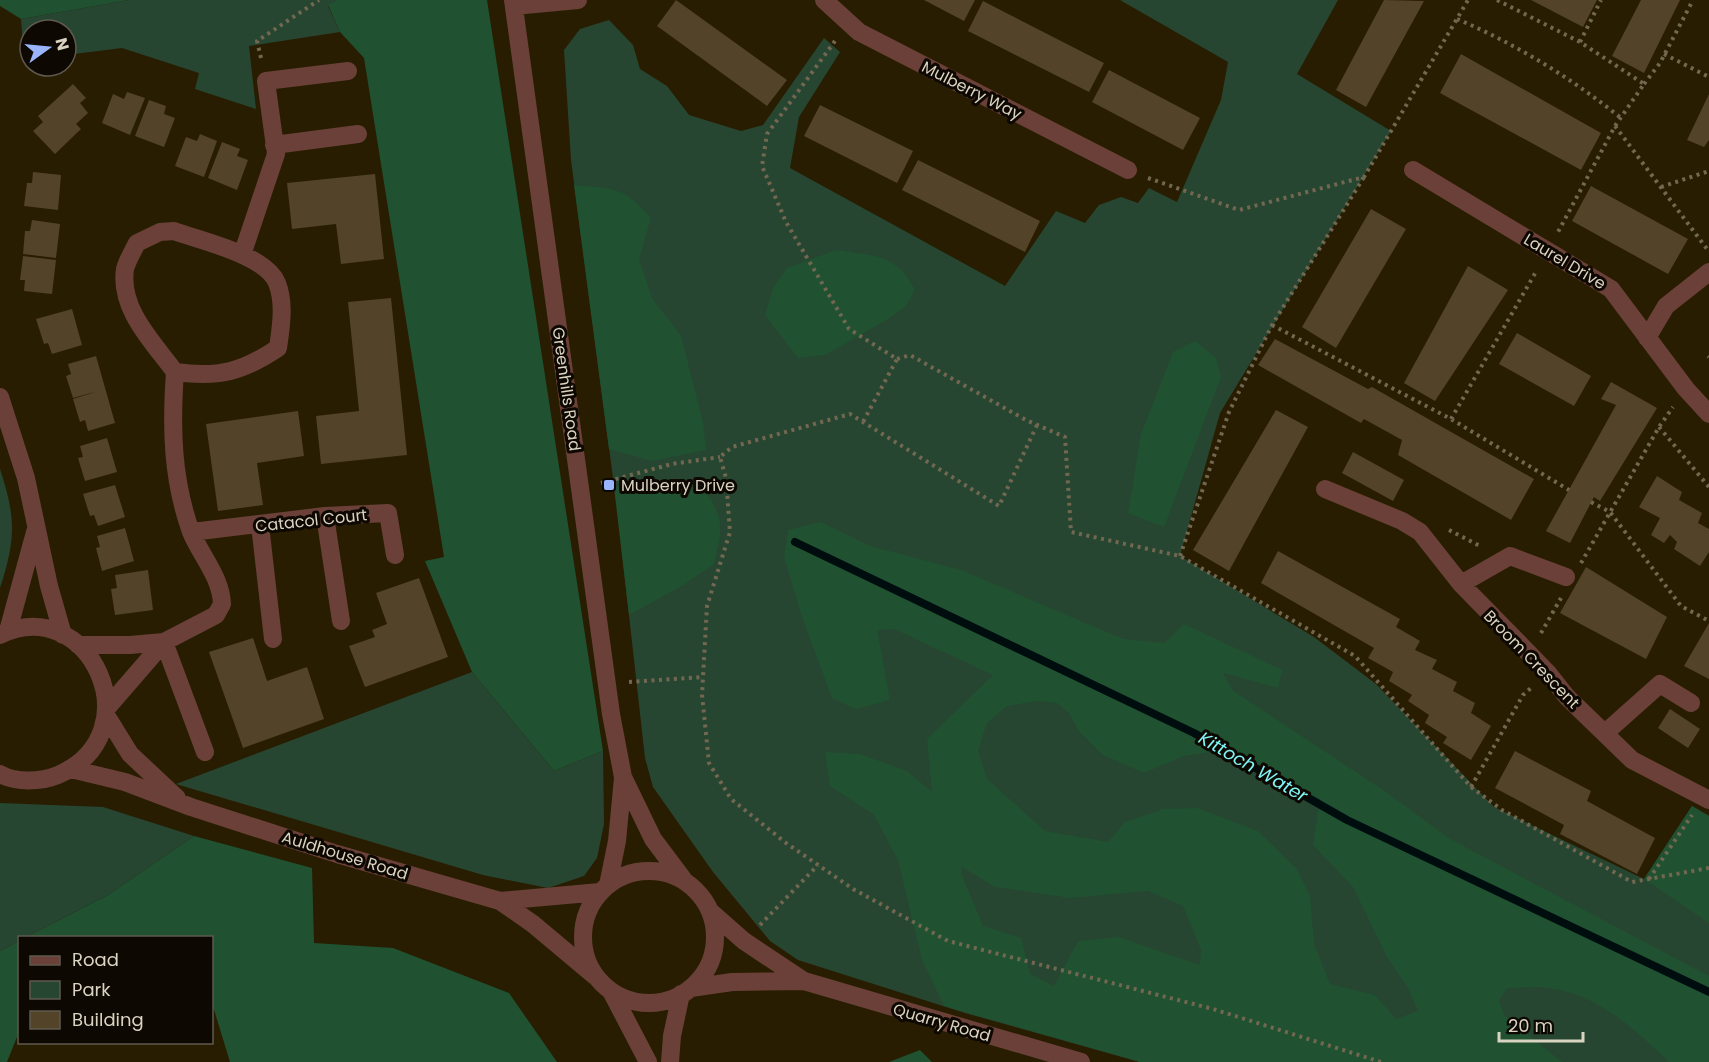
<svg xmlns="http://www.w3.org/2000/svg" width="1709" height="1062" font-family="Poppins,sans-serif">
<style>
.green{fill:#274631}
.forest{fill:#205131;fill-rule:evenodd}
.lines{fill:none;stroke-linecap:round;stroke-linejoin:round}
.stream{stroke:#000d0e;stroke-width:8}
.building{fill:#534328}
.path{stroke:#726851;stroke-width:4;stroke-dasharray:3 4.5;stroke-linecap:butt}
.minor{stroke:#6a4038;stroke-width:18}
.poi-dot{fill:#9bb5fd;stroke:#0d0801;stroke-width:2}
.labels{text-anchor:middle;stroke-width:6;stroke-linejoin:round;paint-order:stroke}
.street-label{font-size:16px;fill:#dad3c2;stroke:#0d0801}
.poi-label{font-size:16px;fill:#dad3c2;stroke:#0d0801;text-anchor:start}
.water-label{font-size:18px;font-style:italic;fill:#81f4f4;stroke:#0d0801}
</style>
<rect width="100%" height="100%" fill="#281d01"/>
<path class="green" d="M129,0h208l-9,6 12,26 -91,14 7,63 -61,-20 4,-16 -77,-25 -56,7v-25h-36v30l-6,1 -3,-42z
M1120,0h218l-41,74 94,57 -171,282 -40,143 134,81 62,47 118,123 150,72 48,-73 17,10v246h-569l-175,-49 -167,-53 -28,-19 -57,-69 -60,-85 -8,-29 -28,-250 -46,-348 -7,-110 16,-21 29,-9 24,25 7,24 27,17 22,29 52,16 22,-6 61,-87 16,14 -41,65 -9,51 215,118 51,-75 29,12 14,-18 22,-8 17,6 11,-15 28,14 44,-102 7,-38z
M0,469c16,49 16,69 0,119z
M472,672l82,99 49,-20 1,73 -7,34 -13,18 -36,12 -65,-13 -307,-91z
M0,803l103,4 91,29 -86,59 -82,42 -6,1 -1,3 -19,10z"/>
<path class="forest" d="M0,0h129l-108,19 -21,-13z
M337,0h150l116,751 -49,20 -82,-99 -47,-111 19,-4 -80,-499 -24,-26 -12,-27z
M574,185c39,4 50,1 77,33l-12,41 13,39 29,38 22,86 3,28 -54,11 -43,-12z
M836,250c37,6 60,3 79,40l-9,16 -18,13 -63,36 -27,3 -33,-43 8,-27 14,-20z
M1195,341l21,17 5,19 -57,150 -36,-14 13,-79 32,-82z
M614,487l68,2 24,4c20,27 15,40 8,71l-31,21 -54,30z
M821,522l49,24 91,24 162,69 42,4 19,-19 98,46 -4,18 -55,-15 9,17 154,102 64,47 259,137v86h-40c-33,-32 -72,-68 -120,-74 -13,-2 -28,0 -42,0l-8,12 5,15 58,47h-422l-196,-56 -22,-46 -24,-100 -24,-45 -44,-29 -5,-34 35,2 47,17 25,21 -5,-53 66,-64 -99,-46 -17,1 13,70 -35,9 -23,-11 -31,-84 -17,-57 4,-27zM1038,701l19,2 12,10 9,17 25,25 41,18 40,-17 32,-5 104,48 -7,46 40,42 34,70 21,31 10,23 -22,8 -21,-24 -45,-11 -16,-40 -4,-49 -14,-27 -38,-37 -61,-23 -34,1 -38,13 -17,20 -63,-11 -58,-52 -9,-28 9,-28 20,-17zM962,867l33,20 75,11 78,-7 35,15 18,44 -1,15 -82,-28 -40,4 -24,45 -24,-12 -9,-36 -38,-12 -22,-53z
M1692,806l17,10v107l-65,-44z
M194,836l118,32 2,75 79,5 116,45 48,69h-327l-18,-59v-65l-186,-1 82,-42z
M19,941v91l-12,30h-7v-111z
M920,1050l12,12h-43z"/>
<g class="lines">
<path class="stream" d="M795,542l399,191 153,87 362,172"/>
</g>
<path class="building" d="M676,0l111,80 -20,26 -110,-80z
M924,0h51l-11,21z
M1384,0l40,1 -58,106 -30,-17z
M1531,0h66l-14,27z
M1641,0h39l-36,73 -32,-17z
M983,1l121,62 -15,29 -121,-61z
M1461,54l140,79 -20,37 -141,-77z
M1109,70l91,48 -17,32 -91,-48z
M73,84l13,14 -6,5 8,10 -12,11 5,5 -26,25 -22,-23 10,-9 -5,-6z
M127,92l18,6 -15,37 -28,-12 11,-29 11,5z
M1709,94v46l-5,7 -17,-7z
M149,100l17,6 -2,8 11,4 -11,29 -29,-11z
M820,105l93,46 -16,32 -93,-47z
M200,134l17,7 -13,36 -29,-11 11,-29 11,4z
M222,142l18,7 -3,7 11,4 -11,30 -29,-12z
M918,160l122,61 -15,31 -123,-62z
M33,172l28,3 -3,35 -34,-4 3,-23h5z
M375,174l9,85 -43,5 -5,-40 -44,5 -5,-46z
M1591,186l97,53 -20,35 -96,-53z
M1371,209l35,20 -70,119 -34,-21z
M32,220l28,4 -4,34 -33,-4 2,-23h5z
M23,256l33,4 -4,34 -28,-3 1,-11h-5z
M1468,266l40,24 -73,111 -31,-18z
M391,298l16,157 -86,9 -5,-48 43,-5 -11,-109z
M72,309l10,36 -30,9 -4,-11 -4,1 -8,-25z
M1517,333l74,43 -17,30 -75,-42z
M1275,339l93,50 4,-2 162,92 -23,41 -113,-65 4,-15 -38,-21 -3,4 -103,-58z
M96,356l19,67 -27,8 -3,-11 -5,2 -7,-23 25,-8 -25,7 -7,-22 5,-2 -3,-10z
M1611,382l46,26 -57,93 -6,-4 -24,46 -24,-12 70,-126 -15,-6z
M1276,410l32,17 -79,144 -36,-21z
M298,411l6,45 -47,7 6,42 -45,6 -12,-87z
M107,438l10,34 -32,9 -7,-23 5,-1 -3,-11z
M1353,452l51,28 -11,21 -51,-28z
M1657,476l25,16 -3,8 23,13 -4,10 11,6v23l-9,14 -26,-17 3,-7 -7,-7 -6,8 -13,-8 9,-17 -21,-11z
M115,485l10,32 -27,9 -4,-11 -4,1 -7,-22z
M125,528l9,33 -32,10 -6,-23 4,-1 -3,-11z
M1278,551l122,68 -4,8 24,14 -5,9 22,10 -5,9 25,13 -4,9 22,12 -4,10 20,13 -20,34 -28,-17 4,-6 -22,-14 4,-8 -21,-14 4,-6 -23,-14 4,-9 -25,-14 6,-10 -113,-65z
M1586,567l81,50 -21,42 -86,-46z
M148,570l5,40 -38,5 -4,-26 6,-1 -2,-13z
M419,578l29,79 -83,30 -16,-41 26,-9 -3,-7 15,-6 -11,-31z
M1709,623v56l-25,-13z
M253,638l14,43 40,-14 17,52 -81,29 -34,-96z
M1670,709l30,20 -12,19 -30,-20z
M1515,751l76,40 -4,10 68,37 -18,36 -77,-40 4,-9 -69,-37z"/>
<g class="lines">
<path class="path" d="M1497,0l83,42 64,42 -29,42 -57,106
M1457,19c59,25 114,59 164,99
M835,41l-68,93 -5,32 24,56 63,107 48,30 -34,63
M1580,42l21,-42
M1664,54l45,23
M261,58l-4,-17 62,-41
M1644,84l16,-21 33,-63
M1615,126l92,123
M1148,178l91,32 125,-33 104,-177
M1661,187l48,-16
M1272,325l179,94 118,71
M1708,356l1,1
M897,359l13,-4 116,65 39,17 6,95 109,24 175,100 116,131 52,-92 9,-8
M1451,419l86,-149
M1037,425l-38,81 -149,-92 -118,33 -12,10 6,21 4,54 -23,74 -5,89 7,68 22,36 55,44 67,46 95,52 265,68 168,53
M1659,427l50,60
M601,483l71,-19 48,-7
M1591,502l19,10 71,94 28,15
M1449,530l31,16
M1180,556l49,-144 43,-87 92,-148
M1581,563l78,-136 14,-20
M1541,633l20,-35
M629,682l74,-5
M1471,787l31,23 130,72 77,-14
M1649,879l43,-64
M760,925l58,-60"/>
<path class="minor" d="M513,0l98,714 12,63 30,62 30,40
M824,0l35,32 269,138
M514,6l64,-6
M274,145l84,-11
M1413,170l198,119 75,100 23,25
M242,255l34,-101 -10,-73 82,-10
M1647,338l19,-32 43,-34
M0,397l26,81 23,108 14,49
M1325,489l77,32 18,11 41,52 87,89 19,24 65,63 77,40
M325,516l16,105
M260,525l13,114
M192,532l133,-16 63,-3 7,42
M1461,584l49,-28 56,21
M8,631l27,-99
M0,635c89,-43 155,98 58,140 -17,7 -42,8 -58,-1
M164,642l41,110
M78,645h52l34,-3 52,-27 6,-11c-1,-27 -21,-48 -31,-72 -19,-53 -20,-105 -16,-160 -22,-30 -56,-63 -50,-103 2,-8 8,-18 12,-26l23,-11 14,-1c27,10 92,24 103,52 8,20 4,44 1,65 -36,24 -59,30 -103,24
M106,709l58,-67
M106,715l24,39 47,44
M1605,733l55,-49 31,19
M71,769l54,13 66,25 146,47 163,47 33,23 62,52
M583 937a66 66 0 1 1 132 0a66 66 0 1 1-132 0Z
M608,885l9,-44 6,-63
M500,901l100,-9
M711,912l33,29 60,40
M691,988l41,-6 72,-1 277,81
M611,991l37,71
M670,1062l2,-26 9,-42"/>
</g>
<rect class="poi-dot" x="603" y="479" width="12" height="12" rx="3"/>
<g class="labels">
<g class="street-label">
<text transform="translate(972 90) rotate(27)" y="6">Mulberry Way</text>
<text transform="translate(1565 261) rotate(31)" y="6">Laurel Drive</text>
<text transform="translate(567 389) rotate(82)" y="6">Greenhills Road</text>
<text transform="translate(311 520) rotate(-6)" y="6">Catacol Court</text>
<text transform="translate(1532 659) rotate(46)" y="6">Broom Crescent</text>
<text transform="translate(345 855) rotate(17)" y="6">Auldhouse Road</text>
<text transform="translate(942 1022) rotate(16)" y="6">Quarry Road</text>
</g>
<g class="poi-label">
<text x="621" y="491">Mulberry Drive</text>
</g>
<g class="water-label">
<text transform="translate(1253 767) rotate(30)" y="6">Kittoch Water</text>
</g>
</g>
<rect x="18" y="936" width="195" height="108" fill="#0d0801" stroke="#5f594e" stroke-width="1.5"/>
<rect x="30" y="956" width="30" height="9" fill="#6a4038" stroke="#5f594e" stroke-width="1.5"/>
<text x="72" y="966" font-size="18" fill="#dad3c2">Road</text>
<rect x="30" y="981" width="30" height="18" fill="#274631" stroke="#5f594e" stroke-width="1.5"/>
<text x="72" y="996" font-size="18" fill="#dad3c2">Park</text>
<rect x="30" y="1011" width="30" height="18" fill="#534328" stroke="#5f594e" stroke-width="1.5"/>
<text x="72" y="1026" font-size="18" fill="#dad3c2">Building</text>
<g transform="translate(48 48) rotate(75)"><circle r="28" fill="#0d0801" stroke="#5f594e" stroke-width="1.5"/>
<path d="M0-4.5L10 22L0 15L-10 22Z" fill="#9bb5fd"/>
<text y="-9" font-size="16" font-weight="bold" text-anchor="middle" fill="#dad3c2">N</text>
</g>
<path d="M1499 1032v9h84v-9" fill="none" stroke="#dad3c2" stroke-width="3"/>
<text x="1508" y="1032" font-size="18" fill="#dad3c2" stroke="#0d0801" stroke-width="4.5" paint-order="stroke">20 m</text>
</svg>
